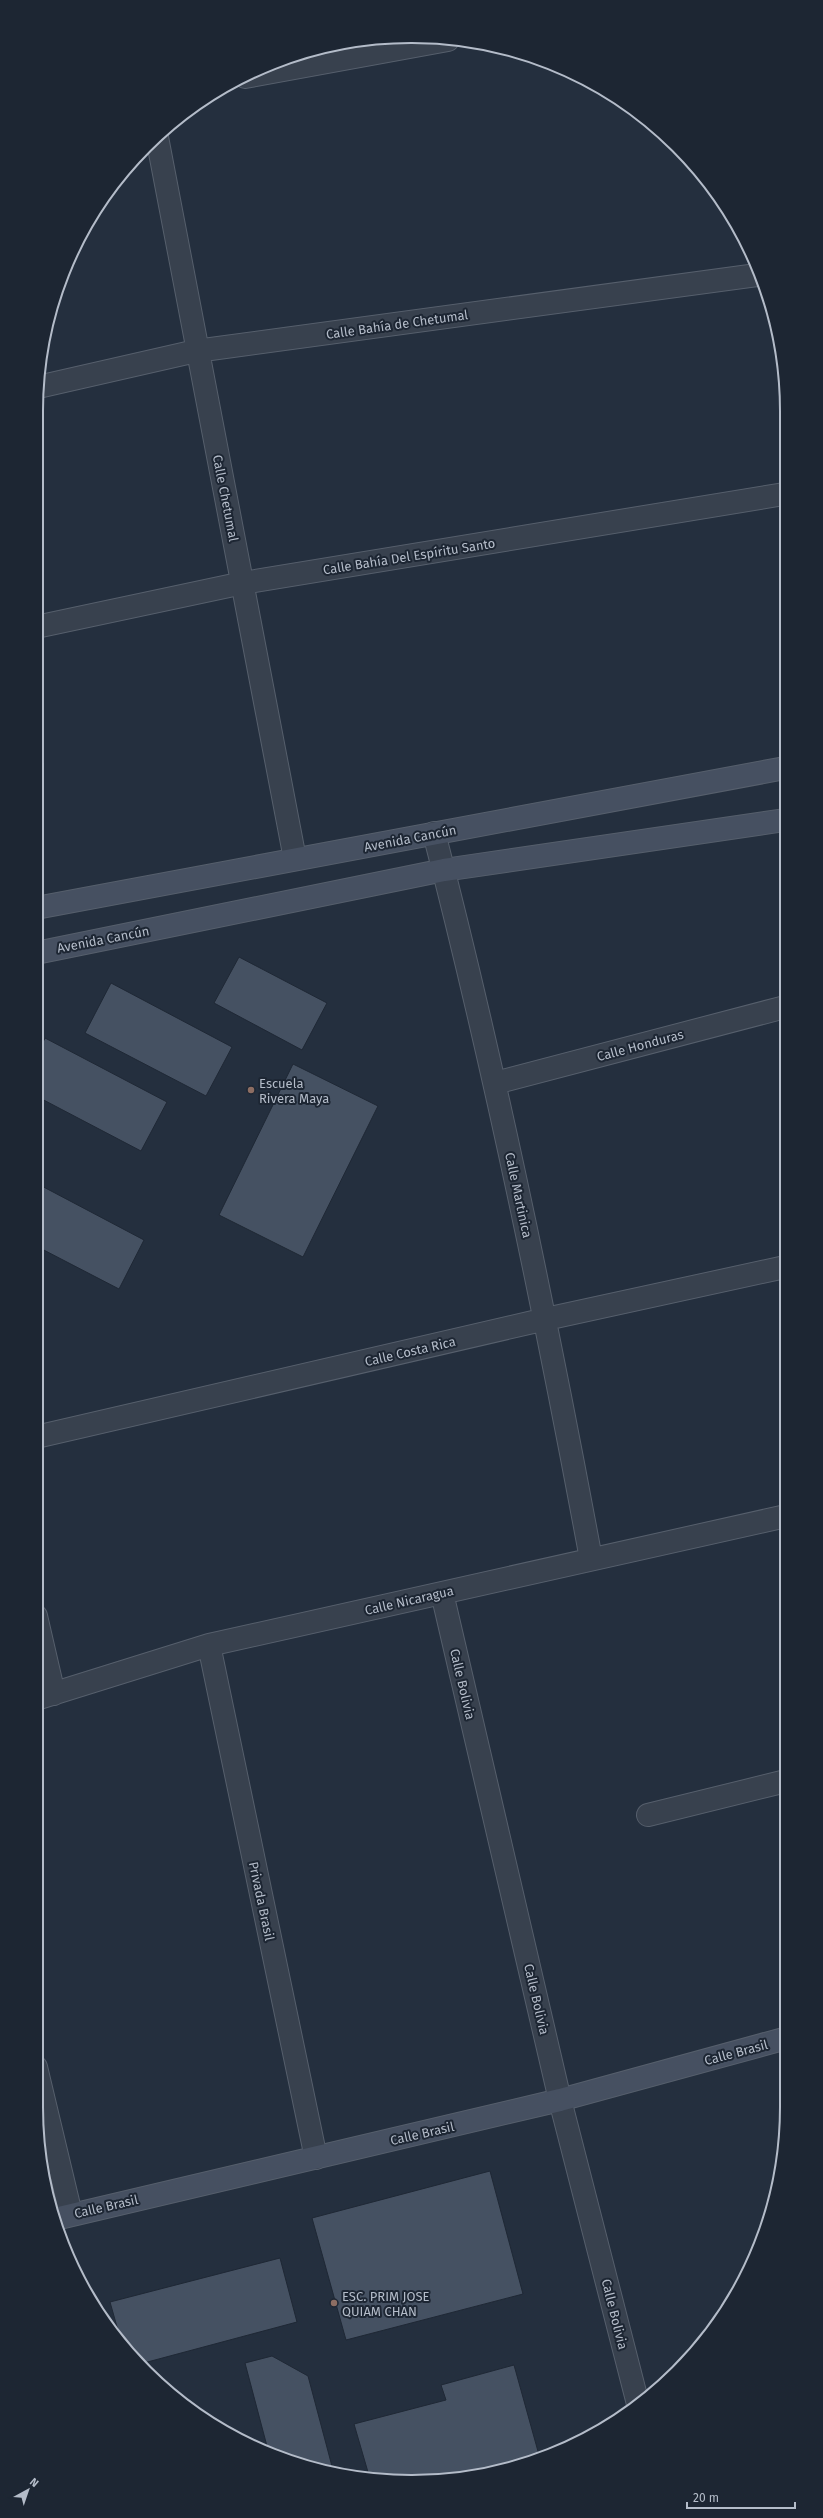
<svg xmlns="http://www.w3.org/2000/svg" width="823" height="2518" font-family="'Fira Sans',sans-serif">
<style>
.building{fill:#455162;stroke:#1f2835}
.lines{fill:none;stroke-linecap:round;stroke-linejoin:round}
.street-casing{stroke:#565f6c;stroke-width:24}
.secondary-casing{stroke:#565f6c;stroke-width:24}
.street{stroke:#38414e;stroke-width:22}
.secondary{stroke:#465061;stroke-width:22}
.education-dot{fill:#8d6e63;stroke:#1d2633;stroke-width:1.5}
.labels{text-anchor:middle;stroke-width:4;stroke-linejoin:round;paint-order:stroke}
.street-label{font-size:13px;fill:#b4bcc9;stroke:#1d2633}
.poi-label{font-size:13px;fill:#b4bcc9;stroke:#1d2633;text-anchor:start}
.rim{fill:none;stroke:#b4bcc9;stroke-width:2}
</style>
<rect width="100%" height="100%" fill="#242f3e"/>
<path class="building" d="M239,957l88,46 -25,47 -88,-47z
M111,983l121,64 -26,49 -121,-63z
M45,1038l122,64 -26,49 -105,-55v-39z
M293,1064l85,42 -75,151 -84,-42z
M36,1183l108,57 -25,49 -83,-43z
M490,2171l33,123 -177,46 -34,-122z
M280,2258l17,64 -157,42 -11,-10 -8,-13 -11,-39z
M272,2356l36,20 25,94 -65,-20 -23,-87z
M514,2365l25,90 -31,14 -72,12 -66,-2 -16,-55 92,-24 -5,-15z"/>
<g class="lines">
<g class="street-casing">
<path id="street" d="M245,77l203,-37
M157,137l138,722
M38,387l158,-36 561,-76
M36,627l207,-44 541,-89
M434,833c62,240 112,483 157,726
M495,1083l290,-76
M36,1437l510,-118 239,-52
M442,1593l118,507 78,304
M36,1616l18,78
M209,1645l107,513
M36,1699l173,-54 577,-129
M648,1815l138,-34
M36,2067l35,147"/>
</g>
<g class="secondary-casing">
<path id="secondary" d="M36,908l749,-140
M36,953l408,-83 341,-50
M55,2219l505,-119 227,-62"/>
</g>
<use href="#street" class="street"/>
<use href="#secondary" class="secondary"/>
</g>
<g class="education-dot">
<circle cx="251" cy="1090" r="4"/>
<circle cx="334" cy="2303" r="4"/>
</g>
<g class="labels">
<g class="street-label">
<text transform="translate(397 324) rotate(-8)" y="5">Calle Bahía de Chetumal</text>
<text transform="translate(226 498) rotate(79)" y="5">Calle Chetumal</text>
<text transform="translate(409 556) rotate(-9)" y="5">Calle Bahía Del Espíritu Santo</text>
<text transform="translate(410 838) rotate(-11)" y="5">Avenida Cancún</text>
<text transform="translate(103 939) rotate(-11)" y="5">Avenida Cancún</text>
<text transform="translate(640 1045) rotate(-15)" y="5">Calle Honduras</text>
<text transform="translate(519 1195) rotate(78)" y="5">Calle Martinica</text>
<text transform="translate(410 1351) rotate(-13)" y="5">Calle Costa Rica</text>
<text transform="translate(409 1600) rotate(-13)" y="5">Calle Nicaragua</text>
<text transform="translate(463 1684) rotate(77)" y="5">Calle Bolivia</text>
<text transform="translate(262 1901) rotate(78)" y="5">Privada Brasil</text>
<text transform="translate(537 1999) rotate(77)" y="5">Calle Bolivia</text>
<text transform="translate(736 2052) rotate(-15)" y="5">Calle Brasil</text>
<text transform="translate(422 2133) rotate(-13)" y="5">Calle Brasil</text>
<text transform="translate(106 2206) rotate(-13)" y="5">Calle Brasil</text>
<text transform="translate(615 2314) rotate(76)" y="5">Calle Bolivia</text>
</g>
<g class="poi-label">
<text x="259" y="1088">Escuela<tspan x="259" dy="15">Rivera Maya</tspan></text>
<text x="342" y="2301">ESC. PRIM JOSE<tspan x="342" dy="15">QUIAM CHAN</tspan></text>
</g>
</g>
<path d="M0 0H823V2518H0ZM411 43H412A368 368 0 0 1 780 411V2107A368 368 0 0 1 412 2475H411A368 368 0 0 1 43 2107V411A368 368 0 0 1 411 43Z" fill="#1d2633" fill-rule="evenodd"/>
<path class="rim" d="M411 43H412A368 368 0 0 1 780 411V2107A368 368 0 0 1 412 2475H411A368 368 0 0 1 43 2107V411A368 368 0 0 1 411 43Z"/>
<g transform="translate(28 2490) rotate(40)" stroke="#1d2633" stroke-width="3" paint-order="stroke">
<path d="M0-3L7 15L0 10L-7 15Z" fill="#b4bcc9"/>
<text y="-6" font-size="11" font-weight="bold" text-anchor="middle" fill="#b4bcc9">N</text>
</g>
<path d="M687 2502v6h108v-6" fill="none" stroke="#b4bcc9" stroke-width="2"/>
<text x="693" y="2502" font-size="12" fill="#b4bcc9" stroke="#1d2633" stroke-width="3" paint-order="stroke">20 m</text>
</svg>
